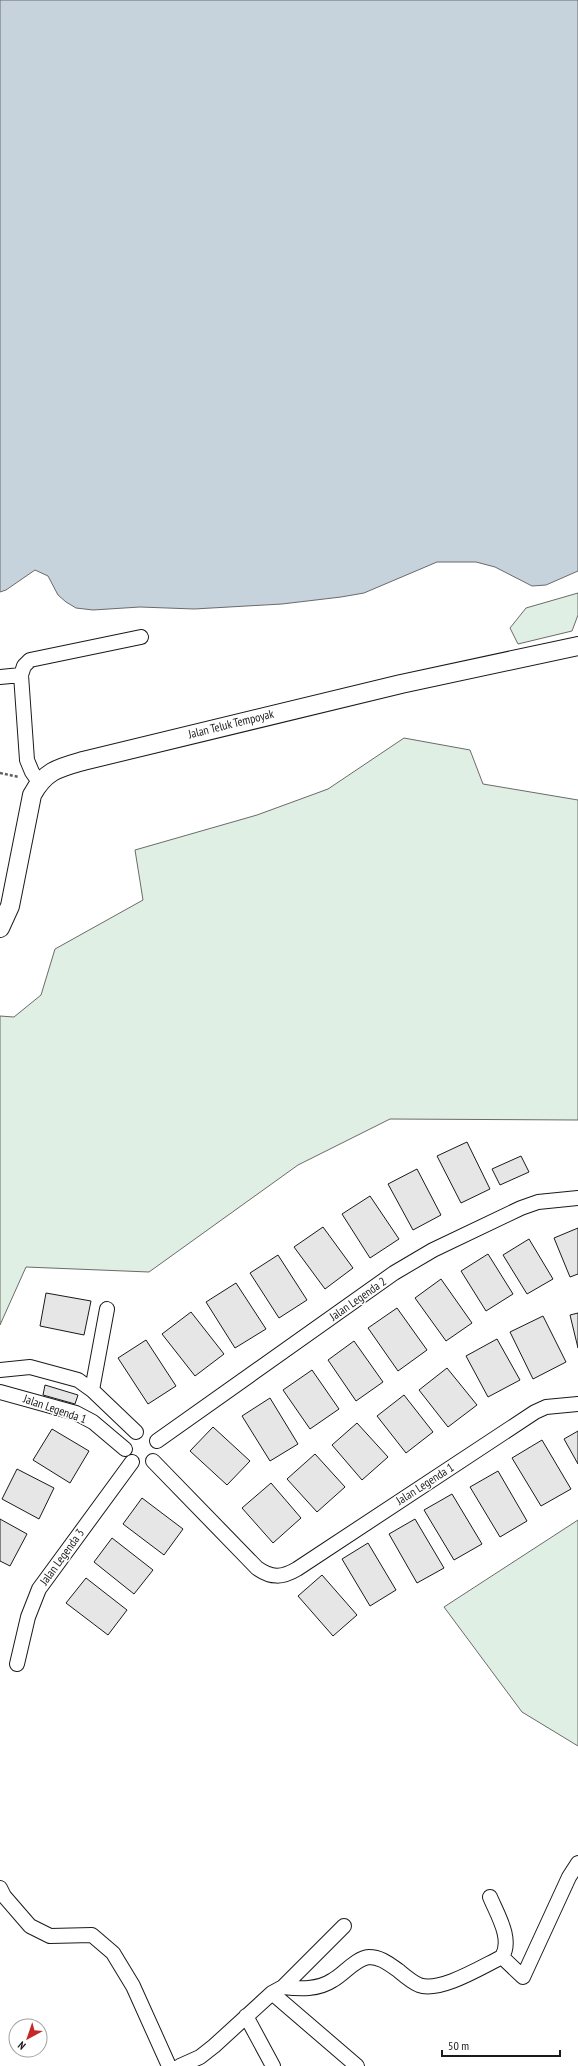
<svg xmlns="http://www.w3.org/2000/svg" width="578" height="2066" font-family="'PT Sans Narrow',sans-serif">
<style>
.green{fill:#e0efe3;stroke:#6a6a6a}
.water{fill:#c6d2dc;stroke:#6a6a6a}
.building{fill:#e6e6e6;stroke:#1a1a1a}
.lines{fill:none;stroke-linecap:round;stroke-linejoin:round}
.minor-casing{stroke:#1a1a1a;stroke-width:16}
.tertiary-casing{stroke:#1a1a1a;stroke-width:20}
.path{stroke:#5f5f5f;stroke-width:2.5;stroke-dasharray:3 2;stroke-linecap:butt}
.minor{stroke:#fff;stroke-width:14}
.tertiary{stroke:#fff;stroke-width:18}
.labels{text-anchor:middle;stroke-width:3;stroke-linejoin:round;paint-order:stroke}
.street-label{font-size:12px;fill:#1a1a1a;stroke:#fff}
</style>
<rect width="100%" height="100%" fill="#fff"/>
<path class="green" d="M578,593v22l-6,16 -54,13 -8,-16 16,-20z
M404,738l66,12 13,34 95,16v320l-188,-1 -92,46 -149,107 -123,-5 -26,58v-309l14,1 27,-22 14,-46 88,-49 -8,-50 122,-35 71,-26z
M578,1520v226l-56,-34 -78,-105z"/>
<path class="water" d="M0,0h578v571l-32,14 -14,1 -37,-19 -19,-5h-39l-73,31 -23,4 -59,7 -88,5 -54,-2 -47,3 -17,-2 -10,-6 -8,-7 -10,-19 -13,-6 -29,20 -6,2z"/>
<path class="building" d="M467,1142l23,47 -29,14 -24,-47z
M521,1156l8,16 -29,13 -8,-16z
M417,1169l24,46 -28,15 -25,-46z
M370,1196l29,43 -29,19 -28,-44z
M323,1227l30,41 -28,21 -31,-42z
M578,1228v46l-8,3 -16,-39z
M529,1239l24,40 -26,15 -24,-39z
M488,1254l25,40 -27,17 -25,-40z
M278,1255l29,45 -28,18 -29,-45z
M441,1279l31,44 -26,18 -31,-43z
M236,1283l30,46 -31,19 -29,-46z
M46,1293l45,8 -7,34 -44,-9z
M397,1308l30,42 -29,21 -30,-43z
M191,1312l33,42 -29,22 -33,-42z
M578,1313v35l-8,-33z
M543,1316l23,46 -33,17 -23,-47z
M497,1339l23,41 -32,17 -22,-41z
M146,1340l30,46 -28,18 -30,-46z
M354,1341l29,41 -27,19 -28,-41z
M447,1368l30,37 -29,22 -29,-37z
M312,1370l27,39 -29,20 -27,-39z
M45,1385l33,10 -3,9 -32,-9z
M404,1395l29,37 -27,21 -29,-37z
M270,1398l28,46 -28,17 -28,-45z
M357,1423l31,34 -26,23 -30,-35z
M213,1427l37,34 -23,24 -37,-34z
M52,1429l37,22 -19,32 -37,-23z
M578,1431v33l-14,-25z
M542,1440l29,49 -30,17 -29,-48z
M315,1454l30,33 -28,25 -30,-33z
M17,1469l37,19 -15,31 -37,-20z
M498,1471l29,50 -27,16 -30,-50z
M271,1483l30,35 -28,25 -31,-35z
M452,1494l30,50 -28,16 -30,-50z
M142,1498l41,31 -19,26 -41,-31z
M0,1519l27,15 -17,32 -10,-5z
M415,1519l29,49 -27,15 -28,-49z
M112,1538l41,32 -19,24 -40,-32z
M368,1543l28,47 -26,16 -28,-47z
M322,1575l35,40 -24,21 -35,-40z
M86,1578l41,32 -19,25 -42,-32z"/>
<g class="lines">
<g class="minor-casing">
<path id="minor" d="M0,677l21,-2
M39,782l-7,-10 -5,-12 -6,-85 3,-9 6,-6 111,-23
M0,1370l30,-3 48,13 14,10 44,42
M92,1390l15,-81
M0,1392l76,21 17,9 32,27
M157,1441l237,-168 39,-23 88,-42 17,-6 40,-4
M153,1461l104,107c14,10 25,10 40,1l238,-157 11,-5 32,-3
M17,1664l11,-47 11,-28 93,-127
M0,1888l4,8 26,30 20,10 42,-1 21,18 20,33 36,80
M502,1957l21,20 46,-100 9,-14
M283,1987c17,2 35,3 50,-7 11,-6 23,-22 36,-23 12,0 20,7 30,14 6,5 13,11 20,14 21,8 64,-19 83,-28 11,-18 -5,-43 -12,-60
M272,1993l85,73
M246,2016l27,50
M180,2066l20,-9 14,-11 58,-53 11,-6 61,-61"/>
</g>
<g class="tertiary-casing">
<path id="tertiary" d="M0,928l10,-22 22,-111c13,-24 26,-27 51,-34l318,-77 177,-38"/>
</g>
<path class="path" d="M0,773l19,4"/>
<use href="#minor" class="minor"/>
<use href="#tertiary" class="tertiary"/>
</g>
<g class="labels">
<g class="street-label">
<text transform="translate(231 724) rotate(-14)" y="4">Jalan Teluk Tempoyak</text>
<text transform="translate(358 1299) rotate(-35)" y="4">Jalan Legenda 2</text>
<text transform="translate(55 1409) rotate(19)" y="4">Jalan Legenda 1</text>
<text transform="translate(425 1484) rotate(-33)" y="4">Jalan Legenda 1</text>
<text transform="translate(62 1557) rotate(-54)" y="4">Jalan Legenda 3</text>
</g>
</g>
<g transform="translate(28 2038) rotate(220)"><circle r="19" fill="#ffffff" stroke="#a3a3a3"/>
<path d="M0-3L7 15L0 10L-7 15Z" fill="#c62828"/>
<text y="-6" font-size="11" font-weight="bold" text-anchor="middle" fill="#1a1a1a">N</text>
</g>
<path d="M442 2050v6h118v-6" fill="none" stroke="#1a1a1a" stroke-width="2"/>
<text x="448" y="2050" font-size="12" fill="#1a1a1a" stroke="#ffffff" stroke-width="3" paint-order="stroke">50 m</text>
</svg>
